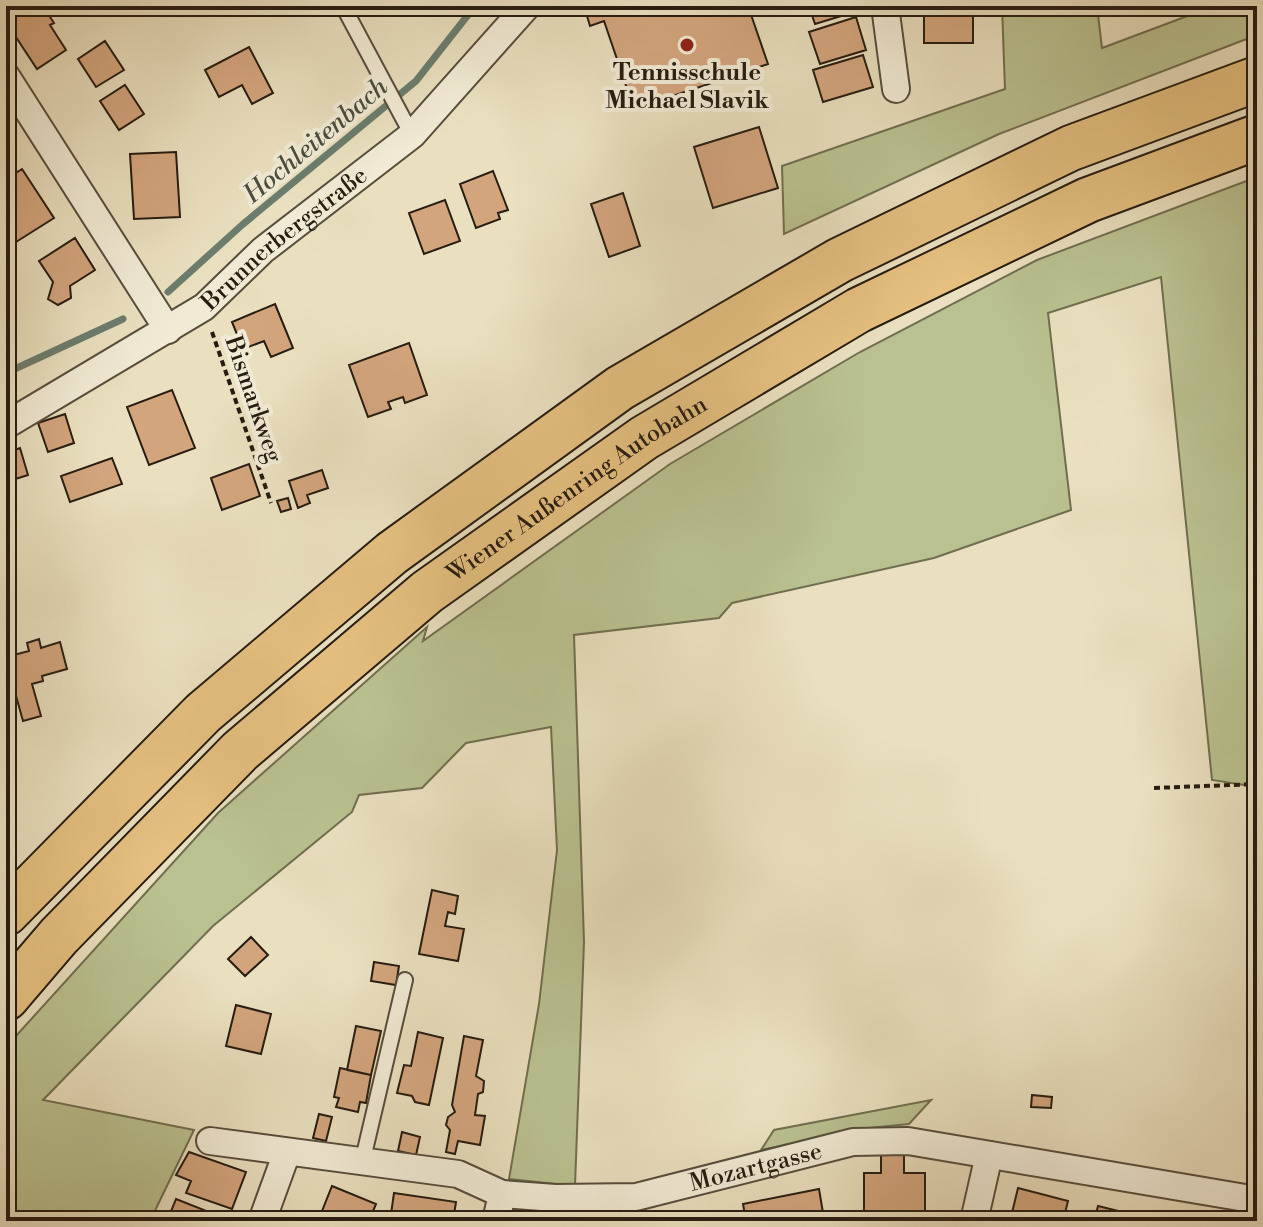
<svg xmlns="http://www.w3.org/2000/svg" width="1263" height="1227" font-family="'Libre Bodoni',serif">
<style>
.green{fill:#bac190;stroke:#706e50;stroke-width:2}
.lines{fill:none;stroke-linecap:round;stroke-linejoin:round}
.stream{stroke:#6b7d6e;stroke-width:7}
.building{fill:#d3a57d;stroke:#261c11;stroke-width:2}
.lane-casing{stroke:#574d3c;stroke-width:18}
.street-casing{stroke:#574d3c;stroke-width:30}
.highway-casing{stroke:#261c11;stroke-width:48}
.path{stroke:#261c11;stroke-width:4;stroke-dasharray:6 4;stroke-linecap:butt}
.lane{stroke:#f1ebd5;stroke-width:14}
.street{stroke:#f1ebd5;stroke-width:26}
.highway{stroke:#e5c080;stroke-width:44}
.poi-dot{fill:#8f2418;stroke:#f1ebd5;stroke-width:3}
.labels{text-anchor:middle;stroke-width:8;stroke-linejoin:round;paint-order:stroke}
.poi-label{font-size:24px;font-weight:bold;fill:#261c11;stroke:#f1ebd5}
.street-label{font-size:24px;fill:#261c11;stroke:#f1ebd5}
.water-label{font-size:26px;font-style:italic;fill:#484d40;stroke:#f1ebd5}
</style>
<rect width="100%" height="100%" fill="#eae0bf"/>
<filter id="stains"><feTurbulence type="fractalNoise" baseFrequency=".0025" numOctaves="4"/><feColorMatrix values="0 0 0 0 .2 0 0 0 0 .09 0 0 0 0 .02 0 0 0 .5 -.17"/></filter>
<radialGradient id="worn" r=".72"><stop offset=".6" stop-color="#630" stop-opacity="0"/><stop offset="1" stop-color="#630" stop-opacity=".3"/></radialGradient>
<path class="green" d="M1002,6h95l5,42 112,-42h43v29l-258,99 -215,100 -2,-68 223,-77z
M1257,177v610l-45,-7 -51,-503 -113,36 23,197 -137,48 -202,45 -13,15 -145,17 10,307 -9,244 -66,-7 30,-175 18,-154 -6,-123 -85,16 -44,45 -63,7 -7,17 -139,114 -170,174 151,30 -44,91h-144v-174l212,-234 209,-186 -4,14 247,-177 190,-112 177,-92z
M931,1100l-22,24 -40,4 -108,22 13,-20z"/>
<g class="lines">
<path class="stream" d="M168,292l74,-67 174,-144 59,-75
M6,373l117,-54"/>
</g>
<path class="building" d="M6,6h37l11,17 -4,2 16,25 -29,19 -31,-47z
M584,6h164l20,58 -134,45 -30,-88 -14,5z
M809,6h51l1,4 -46,14z
M924,9h49v34h-49z
M856,17l10,33 -46,14 -11,-32z
M105,41l19,29 -28,17 -18,-28z
M249,47l24,46 -21,11 -10,-19 -23,12 -14,-27z
M863,55l10,32 -50,15 -10,-32z
M125,85l19,29 -25,16 -19,-29z
M759,127l19,61 -65,20 -19,-61z
M176,152l4,65 -46,2 -4,-65z
M22,169l32,49 -38,24 -10,-15v-48z
M493,171l15,39 -10,3 2,6 -24,9 -16,-44z
M623,193l17,53 -31,11 -18,-53z
M445,200l15,41 -36,13 -15,-41z
M75,238l20,32 -25,16 1,12 -13,7 -10,-6 5,-17 -14,-21z
M275,304l18,44 -22,9 -7,-16 -21,8 -11,-27z
M409,343l18,52 -22,8 -2,-6 -15,5 3,7 -23,8 -19,-52z
M172,390l23,58 -46,17 -22,-58z
M65,414l9,29 -26,9 -10,-29z
M20,448l8,27 -22,7v-29z
M112,458l10,26 -52,18 -9,-26z
M249,464l11,32 -38,14 -11,-32z
M322,470l6,18 -21,7 3,8 -12,5 -9,-27z
M288,498l3,11 -10,3 -4,-11z
M39,639l2,9 19,-6 7,27 -25,7 1,5 -11,3 9,32 -18,5 -12,-43 -5,1v-22l23,-6 -2,-8z
M432,890l26,6 -3,18 -7,-2 -3,14 19,3 -6,32 -39,-7z
M251,937l17,18 -23,21 -17,-17z
M374,962l25,4 -3,19 -25,-4z
M236,1005l35,9 -10,40 -35,-8z
M356,1026l25,5 -10,44 -24,-5z
M418,1032l25,6 -14,67 -14,-3 -3,-6 -15,-3 7,-28 7,1z
M464,1036l19,4 -7,36 8,5 -1,11 -5,2 -3,21 10,1 -5,29 -22,-4 -3,13 -9,-2 4,-22 -4,-5 2,-8 7,-5 -3,-7z
M340,1068l31,7 -5,28 -6,-1 -2,10 -22,-5 3,-9 -5,-1z
M1032,1095l20,2 -1,11 -20,-1z
M319,1114l13,3 -6,24 -13,-3z
M402,1132l18,5 -4,18 -18,-4z
M189,1152l57,20 -14,37 -46,-16 5,-12 -15,-6z
M904,1152v21h21v48h-61v-48h17v-20z
M332,1186l44,18 -7,17h-51z
M1018,1188l50,13 -5,20h-53z
M819,1189l5,30 -12,2h-66l-3,-17z
M394,1193l62,9 -3,19h-63z
M176,1199l33,13 -3,9h-39z
M1098,1206l53,13v2h-57z"/>
<g class="lines">
<g class="lane-casing">
<path id="lane" d="M343,6l69,129
M362,1163l43,-183"/>
</g>
<g class="street-casing">
<g id="street">
<path d="M885,6l11,83"/>
<path d="M6,76l162,254"/>
<path id="s1" d="M6,425l198,-118 59,-57 149,-115 115,-129"/>
<path id="s2" d="M210,1141l248,33 44,20 53,4 81,-1 217,-55 55,-1 349,59"/>
<path d="M262,1221l25,-69"/>
<path d="M496,1221l6,-27"/>
<path d="M974,1221l15,-66"/>
</g>
</g>
<g class="highway-casing">
<g id="highway">
<path d="M6,913l197,-200 189,-160 228,-165 220,-128 231,-112 186,-69"/>
<path id="s3" d="M6,998l53,-62 181,-185 187,-159 217,-154 215,-128 229,-110 169,-63"/>
</g>
</g>
<path class="path" d="M212,332l59,171
M1154,788l103,-4"/>
<use href="#lane" class="lane"/>
<use href="#street" class="street"/>
<use href="#highway" class="highway"/>
</g>
<circle class="poi-dot" cx="687" cy="45" r="8"/>
<g class="labels">
<g class="poi-label">
<text x="687" y="80">Tennisschule<tspan x="687" dy="28">Michael Slavik</tspan></text>
</g>
<g class="street-label">
<text dy="8" stroke="none"><textPath href="#s1" startOffset="336">Brunnerbergstraße</textPath></text>
<text transform="translate(254 399) rotate(71)" y="8">Bismarkweg</text>
<text dy="8" stroke="none"><textPath href="#s3" startOffset="768">Wiener Außenring Autobahn</textPath></text>
<text dy="8" stroke="none"><textPath href="#s2" startOffset="556">Mozartgasse</textPath></text>
</g>
<g class="water-label">
<text transform="translate(315 140) rotate(-40)" y="9">Hochleitenbach</text>
</g>
</g>
<rect width="1263" height="1227" fill="none" stroke="#eae0bf" stroke-width="32"/>
<rect x="8" y="8" width="1247" height="1211" fill="none" stroke="#261c11" stroke-width="4"/>
<rect x="16" y="16" width="1231" height="1195" fill="none" stroke="#261c11" stroke-width="2"/>
<rect width="100%" height="100%" filter="url(#stains)"/>
<rect width="100%" height="100%" fill="url(#worn)"/>
</svg>
